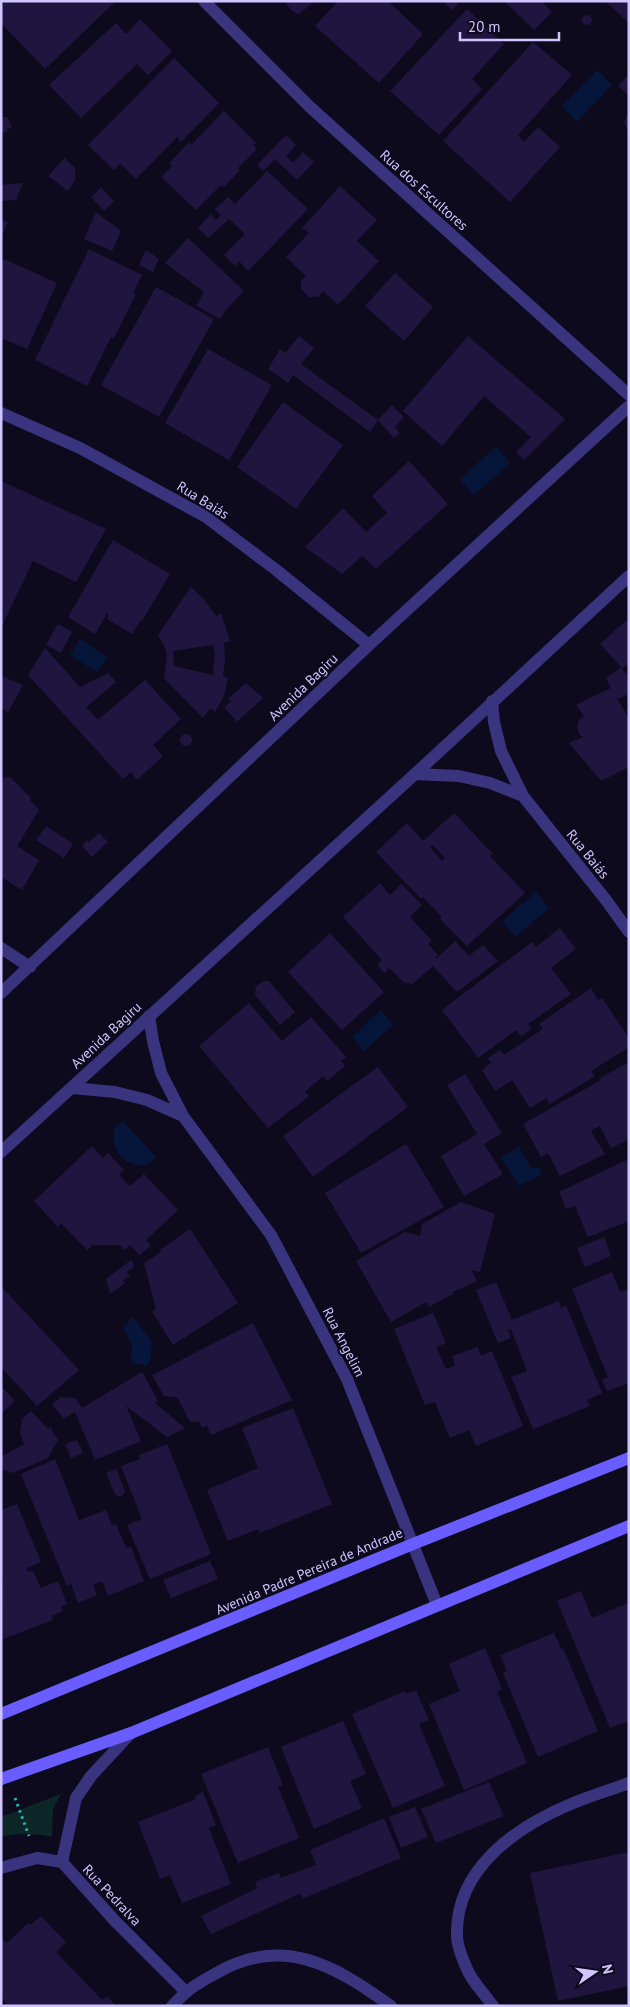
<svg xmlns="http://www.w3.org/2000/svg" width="630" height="2007" font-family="'PT Sans',sans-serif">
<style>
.green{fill:#0d2627}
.water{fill:#06163a}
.building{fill:#20153f;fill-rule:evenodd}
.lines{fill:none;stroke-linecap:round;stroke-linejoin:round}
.path{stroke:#26b3b2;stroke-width:3;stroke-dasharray:2.5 4;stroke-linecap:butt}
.lane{stroke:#3a337e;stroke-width:12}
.street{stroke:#3a337e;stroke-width:12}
.secondary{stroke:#6a5dff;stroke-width:12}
.labels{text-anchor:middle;stroke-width:4.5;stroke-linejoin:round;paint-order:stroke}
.street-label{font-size:14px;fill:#d0c6ff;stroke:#0e0a1d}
</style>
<rect width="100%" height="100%" fill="#0e0a1d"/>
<path class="green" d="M61,1794l-8,15 -1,28c-15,-4 -36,-4 -51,0v-20z"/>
<path class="water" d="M597,70l15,15 -35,37 -15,-16z
M496,446l14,17 -36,32 -14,-15z
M80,639l27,18 -10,15 -27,-17z
M536,892l13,16 -34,29 -13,-16z
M381,1010l12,15 -29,26 -12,-14z
M123,1121l33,36 -8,8c-24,2 -37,-13 -34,-36z
M519,1147l12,21h8l3,6 -23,12 -18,-29z
M133,1317l19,25 -2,19 -4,5 -14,-3 -1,-2 1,-16 -9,-18z"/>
<path class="building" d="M6,1h110l-71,68 -44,-46v-17z
M285,1h30l-15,12 -3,1 -7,-5z
M338,1h50l35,33 -44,49 -64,-57z
M443,1h17l-8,9z
M504,1h37l11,11 -18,18z
M605,1h24v22z
M467,9l37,35 -32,35 10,10 -43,46 -49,-44z
M582 20a5 5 0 1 1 10 0a5 5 0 1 1-10 0Z
M140,19l32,32 -24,24 -11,-11 -56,54 -32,-33 67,-62 10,11z
M533,42l39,33 -54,60 6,7 14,-15 22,20 -50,55 -67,-61z
M174,58l45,45 -38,39 -4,-5 -41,42 -16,-16 -6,7 -26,-25z
M627,76l2,2v18l-11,-10z
M224,111l32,32 -3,2 4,4 -19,19 2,2 -16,17 -3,-2 -25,25 -35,-33 11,-11 -3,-3 20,-21 2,3z
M629,112v20l-5,-10z
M1,117h6l5,11 -5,1v3l-6,1z
M286,135l10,10 -10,12 7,6 10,-11 11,10 -17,18 -22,-21 -12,12 -6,-6z
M65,158l10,10v12l-7,11 -20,-15z
M267,171l41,38 -60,62 -9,-10 -4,5 -11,-11 21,-21 -16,-15 -21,19 -10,-10 13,-14 5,6 5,-5 -6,-6 13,-12 7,7z
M23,183l-7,17 -15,1v-16z
M340,186l37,34 -20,21 22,20 -41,44 -15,-14 -5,6h-9l-8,-8v-8l5,-5 -20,-19 23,-24 -7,-5z
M101,187l13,14 -10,10 -13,-14z
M96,212l25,19 -9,20 -28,-12z
M1,220l7,2 -7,16z
M188,238l56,53 -17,18h-1l-6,10 -24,-13 8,-14 -39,-29z
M89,249l53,26 -9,18 3,1 -22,44 -3,-1 -24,49 -52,-26z
M146,250l13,9 -6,13 -14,-7z
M4,259l53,24 -30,66 -26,-11v-74z
M395,273l38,34 -29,34 -39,-35z
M156,287l58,32 -55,98 -58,-32z
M299,336l15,12 -13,16 77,56 14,-15 12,12 -9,10 5,6 -6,5 -16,-18 -8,12 -77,-57 -5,8 -20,-14 12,-20 5,4z
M468,336l97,83 -41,41 -8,-8 15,-15 -47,-41 -42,50 -39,-35z
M208,349l64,36 -43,75 -64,-37z
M283,402l60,43 -47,64 -59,-42z
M409,461l39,43 -72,65 -14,-13 -20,18 -37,-27 38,-39 23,24 21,-19 -15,-17z
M1,481l105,48 -30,53 -43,-21 -32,67z
M113,540l57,34 -28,47 -1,-1 -9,14 -25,-15 2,-5 -2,-1 -12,21 -27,-17z
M191,587l12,11 13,18 5,-3 9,28 -6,2 1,15 -2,18 5,2 -4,18 -9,16 -5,-4 -7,10 -39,-40 3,-23 -2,-8 -7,-12zM213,645l2,8 -2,22 -39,-9 -1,-15z
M629,618v50l-3,-3 -4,4 7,7v18l-12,5 12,19v49l-28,14 -32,-38 14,-6 -4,-3 -2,-8 2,-6 5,-4 -8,-11 35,-17 -5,-10 15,-11 -21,-23z
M58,624l14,8 -11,21 -15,-8z
M45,648l35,39 28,-14 8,9 -30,25 12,13 47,-40 36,39 -28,26 10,11 -26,24 -6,-8 -8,7 -95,-104z
M1,676l22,9 -15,27 -7,-4z
M246,683l17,15 -26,24 -13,-15 7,-5 -3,-3z
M180 740a6 6 0 1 1 12 0a6 6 0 1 1-12 0Z
M10,777l21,21 -1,2 9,10 -22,36 22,14 -17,30 -21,-13v-99z
M454,813l39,41 -3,2 35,37 -58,53 -27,-27 2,-2 -19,-20 -2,2 -45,-47 31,-29 16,18zM433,845l12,13 -3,3 -12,-14z
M46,826l27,18 -9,14 -28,-18z
M99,833l9,9 -16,15 -10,-11 5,-6 2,2z
M380,883l10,12 11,-11 21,21 -12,12 22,24 -4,3 10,11 -3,2 2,1 18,-17 14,15 14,-11 15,16 -41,31 -24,-26 -22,19 -3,-3 -2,2 -17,-16 -5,5 -7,-8 5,-5 -39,-43z
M560,928l16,21 -25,19 20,26 -43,30 4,5 -11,7 -5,-6 -38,28 -36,-48 90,-68 4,5z
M330,933l54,59 -42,38 -54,-58z
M264,981h5l26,31 -15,13 -25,-30 1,-9z
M591,988l7,12 4,-2 27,40v9l-38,24 4,5 -45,28 -4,-6 -16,10 -18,-28 -17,11 -13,-21 9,-7 -3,-5 12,-8 4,5 39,-26 -4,-5z
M249,1003l33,38 29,-24 35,40 -5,4 4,5 -18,15 -4,-5 -18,16 4,4 -41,32 -69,-82z
M629,1062v77l-18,9 -11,-22 -9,5 14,23 -45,22 -12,-23 -7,4 -18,-33 78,-44 -1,-2z
M378,1067l30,40 -95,70 -30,-41z
M465,1074l37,59 -18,11 19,30 -39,22 -23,-40 36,-22 -30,-49z
M406,1144l38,63 -83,46 -36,-60z
M92,1146l11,12 5,-5 16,17 -5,5 11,11 14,-12 34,36 -32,30 5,6 -12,9 -9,-10 -5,5 -5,-5h-27l-6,5 -26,-27 -3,4 -24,-26z
M629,1159v62l-41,16 -13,-31 -9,3 -7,-17z
M461,1202l34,12 -15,58 -9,-2 6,11 -24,11v2l-24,13 -3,-5 -35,20 -35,-61 49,-29 15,4 2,-12z
M190,1229l48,74 -65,42 -21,-33 4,-3 -12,-46 17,-11 -1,-2z
M604,1237l7,19 -26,11 -8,-19z
M131,1260l4,6 -8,6 3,4 -7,4 2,3 -15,11 -4,-15z
M612,1272l8,20 9,-3v94l-22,8 -5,-11 6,-3 -36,-88z
M496,1282l16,38 47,-19 2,7 5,-3 36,88 -15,7 3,6 -57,23 -22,-52 16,-6 -16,-42 -3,1 3,8 -13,5 -22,-53z
M1,1286l78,84 -42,36 -36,-39z
M433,1313l13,30 -10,4 10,22 9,-3 -3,-10 26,-9 3,9 11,-5 31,75 -47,20 -7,-16 -19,8 -15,-36 -10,3 -31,-76z
M253,1323l39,77 -81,35 -4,-10 -5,3 -3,-6h-9l-13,-25 -13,-1 -12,-21z
M142,1372l16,29 -3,2 30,25 -18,9 -41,-31 15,35 -46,19 -20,-48 -11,7 -12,-15 9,-7 14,1 7,10z
M1,1386l14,15 -14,13z
M293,1408l39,96 -72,29 -2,-4 -30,12 -21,-51 51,-22 -16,-40z
M31,1411l17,18 2,-2 8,13 -10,18 -35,15 -12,-4v-12l23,-13 -4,-12 2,-13z
M77,1440l6,13 -12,5 -6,-14z
M167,1444l44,110 -61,25 -23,-54 15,-6 -21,-53 19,-7 -1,-4z
M55,1459l24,61 27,-10 6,15 4,-1 10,24 5,-1 13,34 -36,15 -6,-15 -9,4 4,10 -19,8 -7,-19 -4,2 -46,-112z
M116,1469l9,22 -2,4 -3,2 -5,-3 -9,-21z
M17,1504l24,58 -14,6 1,4 5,-1 8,17 17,-7 9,23 -6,2 2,5 -11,5 1,4 -50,19 -2,-129z
M210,1561l8,18 -47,19 -8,-18z
M581,1591l11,27 36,-15 1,2v116l-19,7 -53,-127z
M554,1633l7,16 2,-1 35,83 -60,26 -35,-84 4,-2 -7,-16z
M485,1648l17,41 -5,3 30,71 -63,27 -35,-86 31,-13 -11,-27z
M416,1690l13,30 -10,4 26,62 -52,22 -41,-94 53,-23 1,3z
M343,1721l23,53 -16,7 12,27 -48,21 -33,-82z
M268,1747l15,38 -5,2 21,51 -61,25 -37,-89z
M489,1782l15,34 -68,27 -15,-34z
M203,1792l13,33 -7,3 22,56 -49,19 -12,-28 -10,4 -22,-57 58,-23 -1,-3z
M415,1807l13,30 -27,11 -12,-31z
M384,1818l17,40 -97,40 -5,-4 -88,40 -10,-18 56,-28 -2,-6 24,-9 1,5 36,-13 -6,-15z
M629,1852v134l-71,15 -28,-128z
M41,1916l25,26 -10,10 46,48 5,-4 9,10h-107l-8,-8v-61l6,6 21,-20 2,2z"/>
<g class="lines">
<path class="path" d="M15,1798l14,38"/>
<path class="lane" d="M493,2006c-8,-12 -21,-24 -26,-37 -4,-9 -10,-23 -10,-33 -2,-67 59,-109 114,-132 19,-8 39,-14 58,-21"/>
<path class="street" d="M204,1l106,106 319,288
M1,413l79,35 126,69 69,52 94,76
M492,701l2,21 7,29 22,45 83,104 23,32
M415,774l44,2 31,7 33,13
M1,948l29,19
M1,993l368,-348 260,-239
M149,1016l4,25 8,32 22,43 88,119 76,144 90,226
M72,1088l43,4 32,8 36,16
M1,1152l414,-378 214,-198
M62,1862l14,-64 15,-22 40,-43
M1,1868l36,-10 25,4 53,59 70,70
M172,2006c15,-16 24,-22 43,-32 67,-40 119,-9 176,32"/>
<path class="secondary" d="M1,1714l412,-170 216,-86
M1,1779l130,-46 498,-207"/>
</g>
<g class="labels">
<g class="street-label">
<text transform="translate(424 190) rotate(42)" y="5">Rua dos Escultores</text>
<text transform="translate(203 500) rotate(32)" y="5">Rua Baiás</text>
<text transform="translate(303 687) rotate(-44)" y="5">Avenida Bagiru</text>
<text transform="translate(588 854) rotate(51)" y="5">Rua Baiás</text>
<text transform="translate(106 1035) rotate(-43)" y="5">Avenida Bagiru</text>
<text transform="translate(344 1342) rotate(63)" y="5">Rua Angelim</text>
<text transform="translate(309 1571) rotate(-23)" y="5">Avenida Padre Pereira de Andrade</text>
<text transform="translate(112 1895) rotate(47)" y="5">Rua Pedralva</text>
</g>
</g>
<rect width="630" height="2007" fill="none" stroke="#d0c6ff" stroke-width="5"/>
<g transform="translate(595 1972) rotate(77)" stroke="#0e0a1d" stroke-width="4" paint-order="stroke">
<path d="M0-4L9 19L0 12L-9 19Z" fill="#d0c6ff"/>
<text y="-8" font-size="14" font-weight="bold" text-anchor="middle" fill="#d0c6ff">N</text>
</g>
<path d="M460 32v8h99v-8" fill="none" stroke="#d0c6ff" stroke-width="2.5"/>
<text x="468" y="32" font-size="15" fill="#d0c6ff" stroke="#0e0a1d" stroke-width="4" paint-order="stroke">20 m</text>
</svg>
